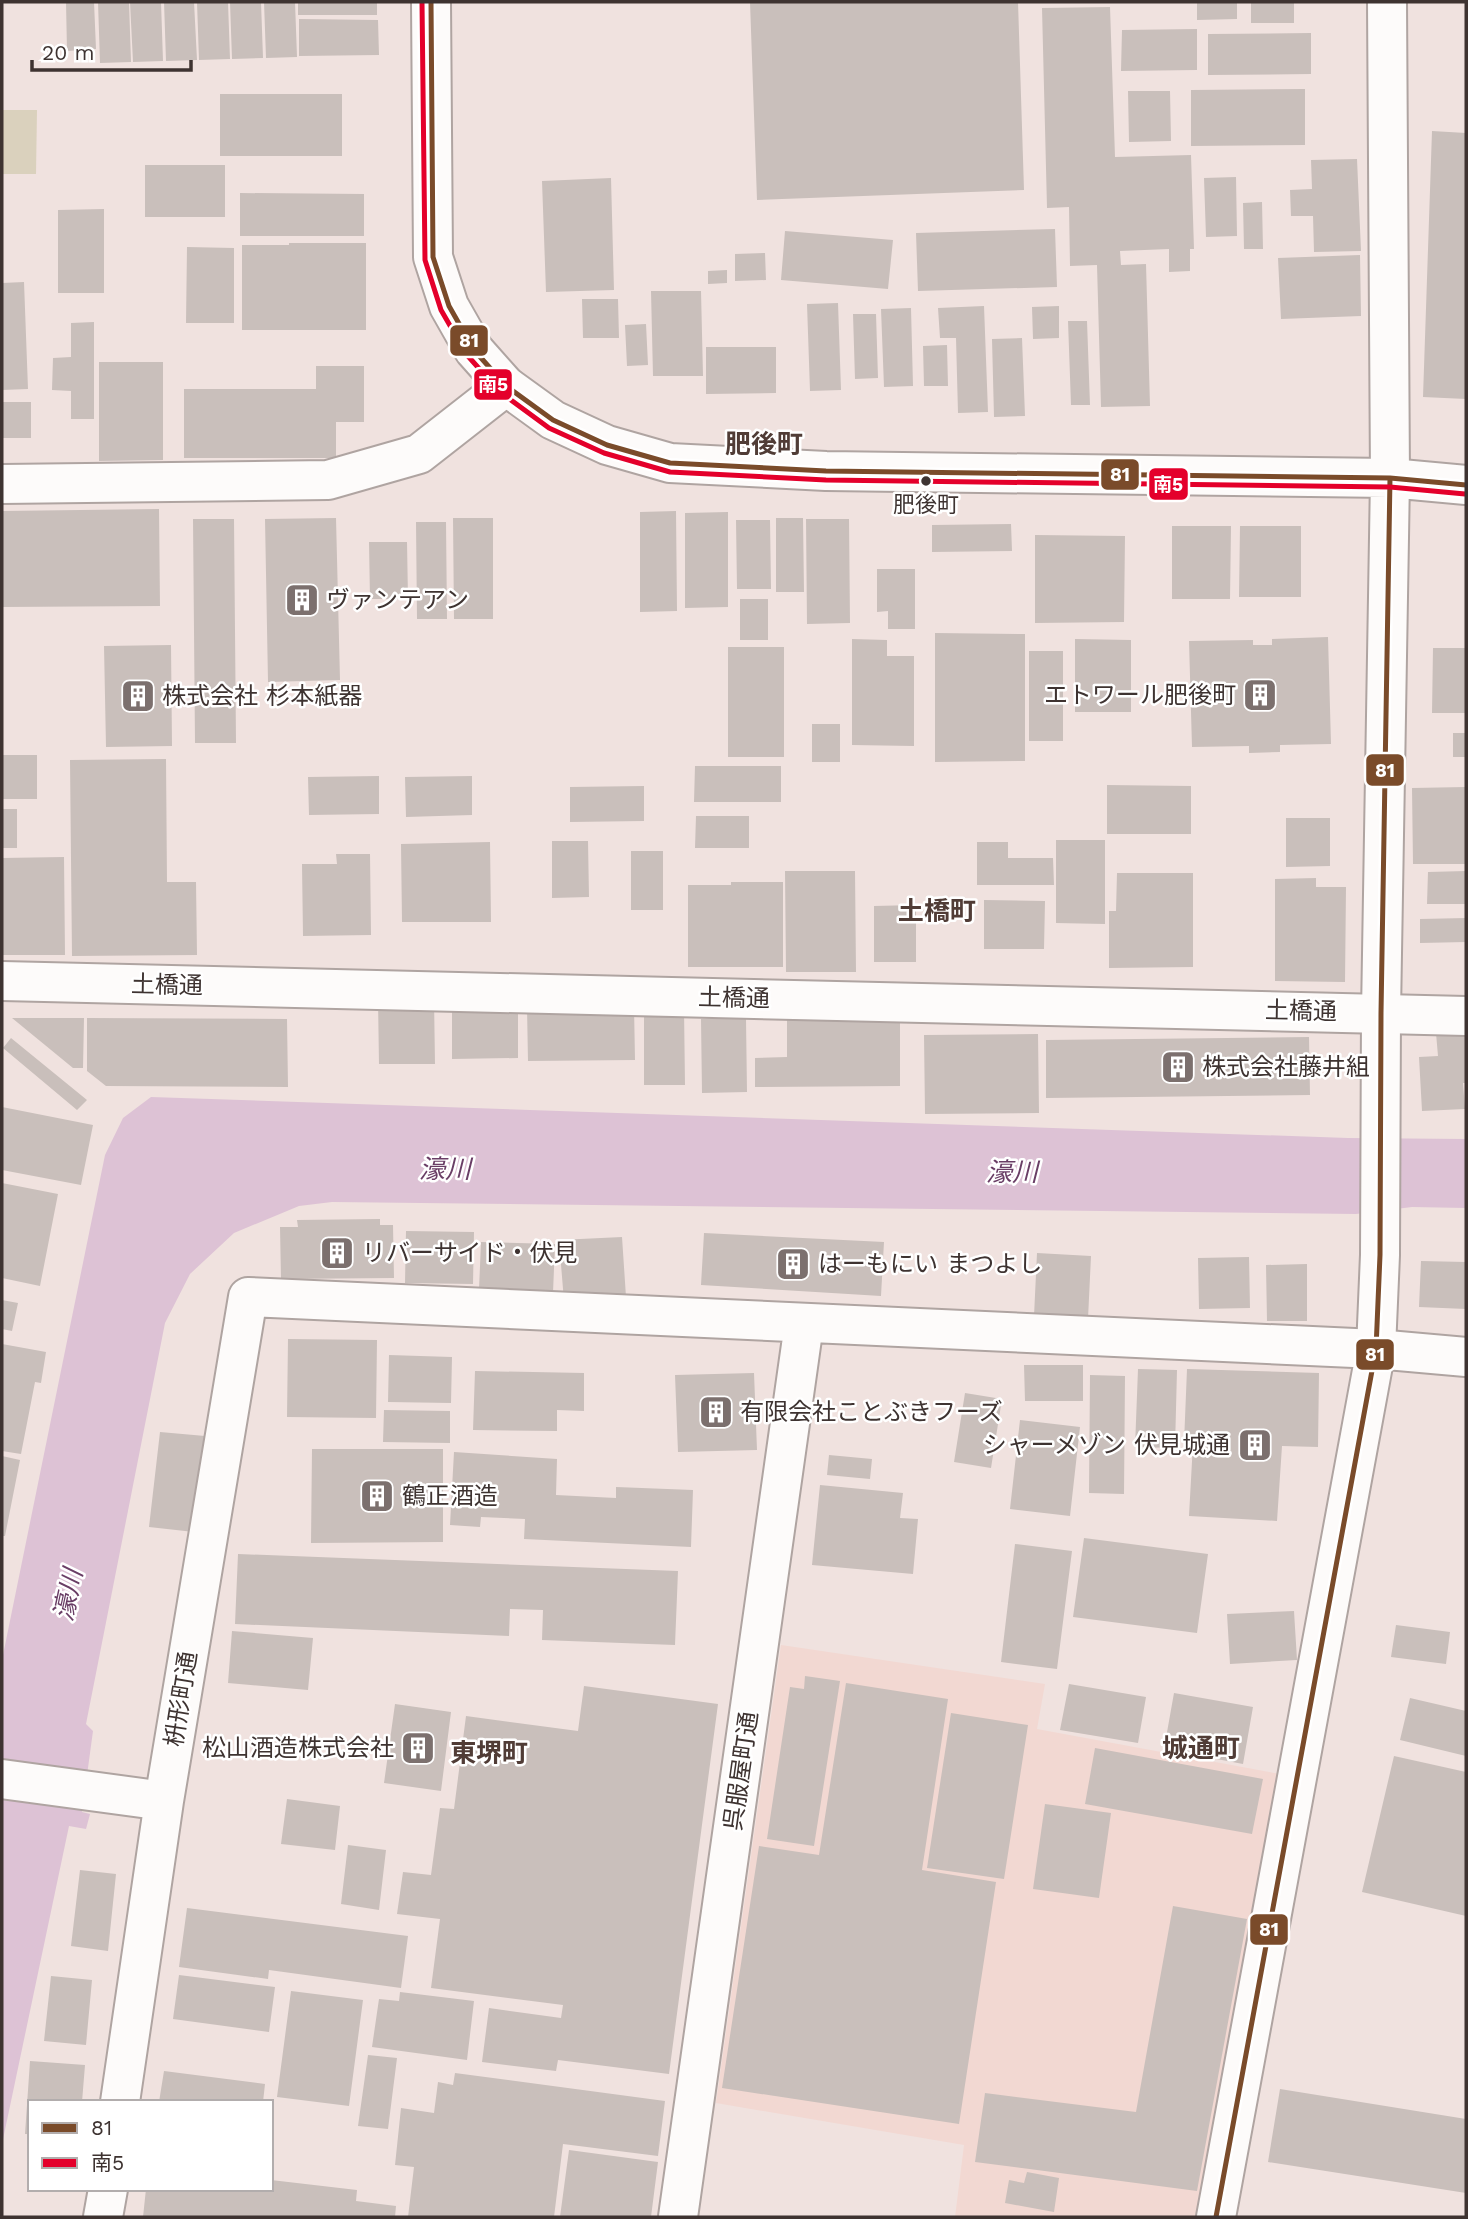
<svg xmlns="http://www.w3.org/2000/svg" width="1468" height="2219" font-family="'Work Sans','Noto Sans JP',sans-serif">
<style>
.built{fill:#f2d8d2}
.green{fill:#dad1bd}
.water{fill:#ddc2d5}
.building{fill:#c9bfbb}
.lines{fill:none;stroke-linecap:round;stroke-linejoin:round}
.street-casing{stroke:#afa4a1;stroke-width:42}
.secondary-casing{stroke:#afa4a1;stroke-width:42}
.street{stroke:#fdfbfa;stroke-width:38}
.secondary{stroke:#fdfbfa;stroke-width:38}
.bus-1-casing{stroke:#fff;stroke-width:10}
.bus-2-casing{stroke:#fff;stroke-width:10}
.bus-1{stroke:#7a4b2a;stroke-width:5}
.bus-2{stroke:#e4002b;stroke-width:5}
.bus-dot{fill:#3e3331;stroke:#fff;stroke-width:2.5}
.labels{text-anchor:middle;stroke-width:5;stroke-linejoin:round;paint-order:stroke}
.bus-label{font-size:22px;fill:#3e3331;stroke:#fff}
.poi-label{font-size:24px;fill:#3e3331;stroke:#fff;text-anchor:start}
.street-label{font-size:24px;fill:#3e3331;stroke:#fff}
.neighbourhood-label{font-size:26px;font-weight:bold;fill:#503c36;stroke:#fff}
.water-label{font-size:26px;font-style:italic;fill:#693d65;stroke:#fff}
.line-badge{stroke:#fff;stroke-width:2.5}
.badge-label{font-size:19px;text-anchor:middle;font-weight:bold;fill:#fff}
</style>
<rect width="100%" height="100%" fill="#f0e2df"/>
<path class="built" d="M781,1645l264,39 -8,45 243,45 -85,443h-240l9,-72 -248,-42z"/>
<path class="green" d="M2,110h35l-1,64h-34z"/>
<path class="water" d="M151,1097l1197,41 118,1v69l-54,-1 -56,7 -1024,-12 -33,4 -65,27 -44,41 -25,49 -79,401 7,7 -11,81 8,2 -4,15 -17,-3 -67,318v-484l103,-505 18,-37z"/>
<path class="building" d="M66,2h28l2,47 -29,2z
M98,2h31l2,60 -31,1z
M130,2h31l2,59 -30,1z
M164,2h30l3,58 -31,1z
M197,2h31l2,57 -31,1z
M230,2h31l2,56 -31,1z
M264,2h31l2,55 -31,1z
M298,2h79v13h-79z
M750,2h268l6,188 -267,10z
M1197,2h40v17l-40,1z
M1251,2h43v21h-43z
M1110,7l5,150 76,-2 3,94h-4v22l-21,1v-23l-49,2 1,14 25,-1 4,142 -49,1 -4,-142 -27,1 -1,-59 -22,1 -5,-200z
M299,19l79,1 1,35 -80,1z
M1197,29v41l-76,1 1,-41z
M1311,33v41l-103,1v-41z
M1305,89v56l-114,1v-56z
M1128,91h42l1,50 -42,1z
M220,94h122v62h-122z
M1432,131l34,2v266l-43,-2z
M1357,159l4,92 -47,1 -1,-36h-22l-1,-26 22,-1 -1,-29z
M145,165h80v52h-80z
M1236,177l1,59 -31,1 -2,-59z
M611,178l3,112 -68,2 -4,-111z
M240,193l124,1v42h-124z
M1262,202l1,47h-19l-1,-46z
M104,209v84h-46v-83z
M1055,229l2,58 -139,4 -2,-58z
M785,231l108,9 -5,49 -107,-9z
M289,243h77v87h-124v-85h47z
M187,247l47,1v75h-48z
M765,253l1,27 -31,1v-27z
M1360,255l1,61 -80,3 -3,-61z
M727,270v13l-19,1v-13z
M24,282l4,107 -26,1v-107z
M651,291h50l2,85h-50z
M582,299h36l1,39h-36z
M838,303l3,87 -31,1 -3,-87z
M984,306l4,106 -30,1 -2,-75h-16l-2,-30z
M1059,306v32l-26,1 -1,-32z
M911,308l2,78 -29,1 -3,-78z
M853,314h23l2,64 -23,1z
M1068,321h19l3,84h-19z
M94,322v97h-23v-28l-19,-1 1,-32 18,-1v-34z
M646,324l2,41 -21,1 -2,-41z
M1022,338l3,78 -31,1 -2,-78z
M947,345l1,41h-24l-1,-40z
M706,347h70v46l-70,1z
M99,362h64v98l-64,1z
M316,366h48v56h-28v36h-152v-69h132z
M2,402h29v36h-29z
M159,509l1,97 -158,1v-96z
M676,511l1,100 -37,1v-100z
M728,512v95l-43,1v-95z
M336,518l4,162 -72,2 -3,-163z
M453,518h40v101h-39z
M776,518h27l1,74h-28z
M193,519h41l2,224h-41z
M806,519h43l1,104 -43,1z
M736,520h34l1,69h-34z
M416,522h30l1,97h-30z
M1011,524l1,27 -80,1v-27z
M1172,526h59l-1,73h-58z
M1240,526h61v71h-62z
M1035,535l90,1 -1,86 -89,1z
M369,542h38l1,57h-38z
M877,569h38v60h-27v-18l-11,1z
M740,599h28v41h-28z
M935,633l90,1v127l-90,1z
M1328,637l3,107 -51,1v7l-31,1v-7l-57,1 -3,-106 64,-1v5h19v-6z
M852,639l35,1v16h27v90l-62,-1z
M1075,639l56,1v72h-56z
M171,645l1,101 -66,1 -2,-101z
M728,647h56v110h-56z
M1433,648h33v65h-34z
M1029,651h34v90h-34z
M812,724h28v38h-28z
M1453,733h13v24h-13z
M2,755h35v44h-35z
M166,759l1,123h29l1,73 -125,1 -2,-196z
M695,766h86v36h-87z
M379,776v38l-70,1 -1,-38z
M472,776v39l-66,2 -1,-40z
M1107,785l84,1v48h-84z
M644,786v35l-74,1v-35z
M1466,787v77h-53l-1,-76z
M2,809h15v39h-15z
M696,816h53v32h-54z
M1286,818h44v48l-44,1z
M1056,840h49v84l-49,-1z
M552,841h36l1,56 -37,1z
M490,842l1,80h-89l-1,-78z
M977,842h31v16h45l1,27h-77z
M631,851h32v59h-32z
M336,854h34l1,81 -68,1 -1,-72h35z
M64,857l1,98h-63v-97z
M785,871h70l1,101h-70z
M1466,871v33h-39l1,-32z
M1117,873h76v94l-84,1v-57h7z
M1316,878v9h30l-1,95 -70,-1v-102z
M731,882h52v85h-95v-82h43z
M984,900l61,1 -1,48h-60z
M916,905v57h-42v-56z
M1466,918v24l-46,1v-24z
M434,998l1,66h-56l-1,-65z
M634,1006l1,54 -107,1 -1,-54z
M518,1007v51l-66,1v-51z
M684,1008l1,77h-41v-76z
M12,1018h72l-1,50h-10z
M87,1018l200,1 1,68 -182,-1 -19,-15z
M900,1018v68l-145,1v-29l32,-1v-37z
M701,1019h45l1,73 -45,1z
M1466,1032v51h-3l2,26 -43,2 -3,-54 19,-1 -2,-23z
M1038,1034l1,79 -114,1 -1,-79z
M1309,1037l1,58 -264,3v-58z
M11,1038l76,62 -10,10 -74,-62z
M2,1107l91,18 -12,60 -79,-15z
M2,1183l56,11 -18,92 -38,-8z
M380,1219v6h13l1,53 -113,1 -1,-52h18l-1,-7z
M406,1231l68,1 -1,52 -68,-1z
M704,1233l180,9 -3,54 -180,-11z
M622,1237l4,60 -62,4 -5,-61z
M481,1242l74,2 -2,49 -74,-3z
M1037,1253l54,3 -3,63 -54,-3z
M1249,1257l1,51 -51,1 -1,-51z
M1421,1261l45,1v47l-47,-2z
M1307,1264v57h-40l-1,-56z
M2,1300l16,3 -6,28 -10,-2z
M288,1339l89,1 -1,78 -89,-1z
M2,1344l44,8 -5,31 -6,-1 -14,72 -19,-3z
M389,1355l63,2 -1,46 -63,-1z
M1024,1365h59v36h-58z
M1138,1369l39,1 -2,78 -40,-1z
M1187,1369l132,4 -1,74 -36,-1 -5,75 -88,-5 4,-73h-9z
M475,1371l109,2v38l-27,-1v21l-84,-1z
M754,1373l3,77 -79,2 -3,-77z
M1090,1375l35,1 -1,118 -35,-1z
M965,1393l37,6 -11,69 -37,-6z
M384,1410l66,1v32l-67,-1z
M1020,1420l60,7 -10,89 -60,-7z
M160,1432l45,4 -11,96 -45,-5z
M312,1449h131v93l-132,1z
M454,1452l103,7 -1,36 60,3v-11l77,3 -2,57 -167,-8 1,-20 -44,-2 -1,10 -30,-2z
M829,1455l43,4 -2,20 -43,-4z
M2,1456l18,4 -15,76h-3z
M820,1485l83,8 -3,25 18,1 -5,55 -101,-9z
M1084,1538l124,16 -11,79 -124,-16z
M1015,1544l57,7 -15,118 -56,-7z
M238,1554l440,17 -3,74 -133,-5 1,-30 -33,-1 -1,27 -274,-12z
M1294,1611l3,49 -67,4 -3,-50z
M1396,1625l54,7 -4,32 -55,-7z
M232,1631l81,7 -5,52 -80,-7z
M805,1676l35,5 -26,165 -47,-7 23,-152 14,2z
M846,1683l102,16 -26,171 74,12 -37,242 -237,-36 37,-242 60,9z
M1069,1684l77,13 -8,46 -78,-13z
M584,1686l134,18 -49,370 -111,-14 -2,11 -74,-9 7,-54 72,10 2,-13 -132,-17 9,-69 -43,-5 6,-42 28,3 9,-67 14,1 12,-93 112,15z
M1174,1693l79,14 -10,57 -79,-15z
M1410,1698l56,13v45l-66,-16z
M395,1704l56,8 -10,79 -57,-8z
M951,1713l77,12 -24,154 -77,-11z
M1095,1748l168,31 -11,55 -167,-30z
M1394,1756l72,16v144l-104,-24z
M287,1799l53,7 -5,44 -54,-6z
M1045,1804l66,9 -12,85 -66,-9z
M348,1845l38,5 -7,60 -38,-6z
M80,1870l36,4 -8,77 -37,-5z
M1173,1906l74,13 -50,272 -222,-29 10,-69 151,19z
M187,1908l221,28 -7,52 -132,-18 -1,9 -89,-12z
M179,1975l96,12 -6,45 -96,-13z
M51,1976l41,4 -6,65 -42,-4z
M291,1991l72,9 -14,106 -72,-9z
M400,1992l74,9 -7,59 -95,-13 7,-48 20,2z
M368,2055l29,3 -9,71 -30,-3z
M30,2061l55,4 -3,37h-52v32h-5z
M164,2071l101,13 -2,18h-104z
M455,2073l210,28 -7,55 -95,-12 -9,73h-146l6,-50 -19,-2 6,-57 33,5 4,-31 15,3z
M1280,2089l186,30v74l-198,-31z
M569,2150l89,12 -7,55h-91z
M1027,2172l32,6 -5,34 -49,-9 4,-23 15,3z
M271,2180l86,10 -1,11 40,5 -1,11h-252l3,-28h125z"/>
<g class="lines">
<g class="street-casing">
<path id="street" d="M1387,2l3,476
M2,484l326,-4 91,-26 87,-68
M2,981l1464,35
M2,1779l162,22
M120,2102l44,-301 84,-504 1128,52 90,8
M103,2217l5,-28
M678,2217l126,-893"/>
</g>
<g class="secondary-casing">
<path id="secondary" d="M431,2l2,255 16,49 25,44 32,36 47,34 54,25 63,18 156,8 564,7 76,7
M1216,2217l160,-868 4,-94 1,-242 9,-535"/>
</g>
<use href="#street" class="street"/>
<use href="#secondary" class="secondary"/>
<g class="bus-1-casing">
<path id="bus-1" d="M431,2l2,255 16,49 25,44 32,36 47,34 54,25 63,18 156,8 564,7 76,7
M1216,2217l160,-868 4,-94 1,-242 9,-535"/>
</g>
<g class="bus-2-casing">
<path id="bus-2" d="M422,2l3,258 16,50 26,45 33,37 49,36 55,25 66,19 156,8 564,7 75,7"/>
</g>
<use href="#bus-1" class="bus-1"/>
<use href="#bus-2" class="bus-2"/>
</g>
<defs>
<g id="building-square" transform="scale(1.75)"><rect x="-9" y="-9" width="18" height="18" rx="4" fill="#7c706e" stroke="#fff"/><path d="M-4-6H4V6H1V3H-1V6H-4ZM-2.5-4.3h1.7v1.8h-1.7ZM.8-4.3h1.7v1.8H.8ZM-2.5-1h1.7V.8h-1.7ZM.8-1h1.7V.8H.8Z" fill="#fff"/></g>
</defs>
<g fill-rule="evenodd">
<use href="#building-square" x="302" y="600"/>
<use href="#building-square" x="1260" y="695"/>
<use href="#building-square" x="138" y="696"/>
<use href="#building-square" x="1178" y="1067"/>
<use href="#building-square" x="337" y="1253"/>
<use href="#building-square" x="793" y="1264"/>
<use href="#building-square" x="716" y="1412"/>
<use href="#building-square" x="1255" y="1445"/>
<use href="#building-square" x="377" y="1496"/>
<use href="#building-square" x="418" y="1748"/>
</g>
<circle class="bus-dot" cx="926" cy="481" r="6"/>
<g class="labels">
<g class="bus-label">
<text x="926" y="512">肥後町</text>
</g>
<g class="poi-label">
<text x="326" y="608">ヴァンテアン</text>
<text x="1236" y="703" text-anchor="end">エトワール肥後町</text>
<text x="162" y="704">株式会社 杉本紙器</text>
<text x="1202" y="1075">株式会社藤井組</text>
<text x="362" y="1261">リバーサイド・伏見</text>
<text x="818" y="1272">はーもにい まつよし</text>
<text x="740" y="1420">有限会社ことぶきフーズ</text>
<text x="1230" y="1453" text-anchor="end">シャーメゾン 伏見城通</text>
<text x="402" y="1504">鶴正酒造</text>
<text x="394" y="1756" text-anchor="end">松山酒造株式会社</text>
</g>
<g class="street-label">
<text transform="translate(167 985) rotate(1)" y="8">土橋通</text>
<text transform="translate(734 998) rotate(1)" y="8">土橋通</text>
<text transform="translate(1301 1011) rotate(1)" y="8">土橋通</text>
<text transform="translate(181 1699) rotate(-81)" y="8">枡形町通</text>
<text transform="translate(741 1771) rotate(-82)" y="8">呉服屋町通</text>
</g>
<g class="neighbourhood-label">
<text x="764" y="453">肥後町</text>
<text x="937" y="920">土橋町</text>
<text x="1201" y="1757">城通町</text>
<text x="489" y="1762">東堺町</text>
</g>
<g class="water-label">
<text x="445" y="1178">濠川</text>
<text x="1012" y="1181">濠川</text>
<text transform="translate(68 1595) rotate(-78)" y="9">濠川</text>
</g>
</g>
<g class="line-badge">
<rect x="449" y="324" width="40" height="33" rx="7" fill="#7a4b2a"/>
<rect x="473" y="368" width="40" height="33" rx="7" fill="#e4002b"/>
<rect x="1100" y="458" width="40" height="33" rx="7" fill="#7a4b2a"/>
<rect x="1148" y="467" width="41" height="34" rx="7" fill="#e4002b"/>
<rect x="1365" y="753" width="40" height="34" rx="7" fill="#7a4b2a"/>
<rect x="1355" y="1338" width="40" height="33" rx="7" fill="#7a4b2a"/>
<rect x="1249" y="1913" width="40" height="33" rx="7" fill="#7a4b2a"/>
</g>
<g class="badge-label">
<text x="469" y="347">81</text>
<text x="493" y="391">南5</text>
<text x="1120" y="481">81</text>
<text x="1168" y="491">南5</text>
<text x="1385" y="777">81</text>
<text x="1375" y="1361">81</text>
<text x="1269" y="1936">81</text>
</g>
<rect width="1468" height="2219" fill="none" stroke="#3e3331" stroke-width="7"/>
<rect x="28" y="2100" width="245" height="91" fill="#ffffff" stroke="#b2adad" stroke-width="2"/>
<rect x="42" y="2123" width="35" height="10" fill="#7a4b2a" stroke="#b2adad" stroke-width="2"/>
<text x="91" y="2135" font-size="21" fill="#3e3331">81</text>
<rect x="42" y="2158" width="35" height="10" fill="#e4002b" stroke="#b2adad" stroke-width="2"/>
<text x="91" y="2170" font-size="21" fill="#3e3331">南5</text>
<path d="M32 60v10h159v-10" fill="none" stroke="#3e3331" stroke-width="3.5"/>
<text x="42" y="60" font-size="21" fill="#3e3331" stroke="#ffffff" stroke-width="5" paint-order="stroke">20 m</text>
</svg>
